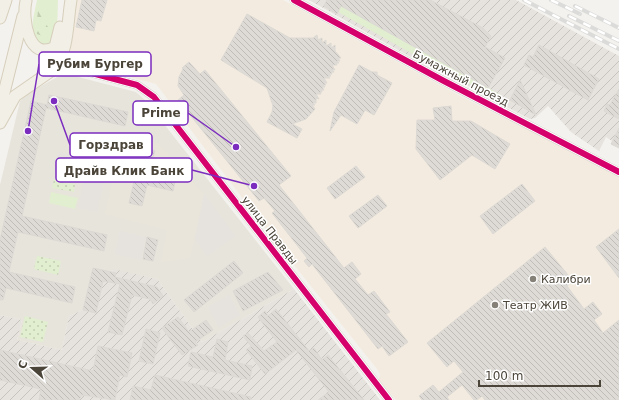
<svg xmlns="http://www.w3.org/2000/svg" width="619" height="400" font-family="'DejaVu Sans',sans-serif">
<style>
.residential{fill:#e7e4dc}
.commercial{fill:#f3ebdf}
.industrial{fill:url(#industrial-furrows)}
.education{fill:#eae5da}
.grass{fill:#e1eecf}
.forest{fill:url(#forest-firs)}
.park{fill:url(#park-dots)}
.parking{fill:#e6e3df}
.building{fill:url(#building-back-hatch);stroke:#dcd9d4}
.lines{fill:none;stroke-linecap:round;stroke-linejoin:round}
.street-casing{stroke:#d2d0cb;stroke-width:9}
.primary-casing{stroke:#d6cebb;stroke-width:13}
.street{stroke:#fdfdfc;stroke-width:7}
.primary{stroke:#f2efe6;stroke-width:11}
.rail-casing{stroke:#dbdbda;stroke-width:4}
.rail{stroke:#fff;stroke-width:2.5;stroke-dasharray:8;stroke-linecap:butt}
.cycleway-casing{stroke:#fff;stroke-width:8}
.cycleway{stroke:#d6006c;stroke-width:6}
.poi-dot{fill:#868178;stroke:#fff;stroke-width:1.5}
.labels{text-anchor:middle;stroke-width:3;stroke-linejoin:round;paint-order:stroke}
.street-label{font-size:11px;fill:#4b4439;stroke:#fff}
.poi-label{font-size:11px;fill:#4b4439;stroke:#fff;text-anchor:start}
.leader{fill:none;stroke:#7b2cbf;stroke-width:1.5}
.callout-dot{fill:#7b2cbf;stroke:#fff;stroke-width:1.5}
.callout{fill:#fff;stroke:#7b2cbf;stroke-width:1.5}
.callout-label{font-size:12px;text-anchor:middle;font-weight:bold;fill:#4b4439}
</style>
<defs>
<pattern id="industrial-furrows" width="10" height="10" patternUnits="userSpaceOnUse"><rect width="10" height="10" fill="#e6e2de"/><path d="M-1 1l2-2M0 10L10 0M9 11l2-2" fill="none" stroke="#c7c3bf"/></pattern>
<pattern id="forest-firs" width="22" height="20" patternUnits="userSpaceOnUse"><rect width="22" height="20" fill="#e1eecf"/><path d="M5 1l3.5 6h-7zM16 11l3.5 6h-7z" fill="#c3cdb2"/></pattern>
<pattern id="park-dots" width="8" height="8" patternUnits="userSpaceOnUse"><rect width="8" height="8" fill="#e1eecf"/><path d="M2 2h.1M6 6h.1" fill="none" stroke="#c3cdb2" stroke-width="1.8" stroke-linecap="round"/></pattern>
<pattern id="building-back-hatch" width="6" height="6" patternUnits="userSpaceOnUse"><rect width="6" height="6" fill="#dedbd6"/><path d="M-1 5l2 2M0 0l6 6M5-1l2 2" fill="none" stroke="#c0bdb8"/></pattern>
</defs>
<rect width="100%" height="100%" fill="#f4f2ee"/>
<path class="residential" d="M67,74l69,18 9,8 149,189 -92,53 -45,-63 -44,-9 -30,40 -14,6 -7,34 -45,-10 5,-20 -22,-5v-130l20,-84 7,-7 32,-18z"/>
<path class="commercial" d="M77,0h206l179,97 157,78v225h-223l-17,-20 1,-6 -3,-5 -102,-128 -119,-157 -86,-23 -4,-2z"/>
<path class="industrial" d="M309,0h207l103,56v72l-7,13 -6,-4 -7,14 -28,-19 -23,-26 -13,12 -5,1 -25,-13 -1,-5 2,-3 -2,-1 -3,-2 -3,5h-4l-62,-34 -14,-5z
M93,268l19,4 1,-3 44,10 45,63 92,-53 86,111h-380v-85l22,5 -5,20 45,10 7,-34 14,-6z"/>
<path class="education" d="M123,135l36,9 45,50 -14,64 -29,4 6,-32 -62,-16z"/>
<path class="grass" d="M37,0h21l-1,33 -4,10c-30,7 -19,-27 -16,-43z
M341,6l160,89 -2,4 -81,-42 -80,-45z
M51,192l27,6 -3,11 -26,-6z"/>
<path class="forest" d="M39,0h4c-2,11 1,25 10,33l-5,5 -11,-4 -1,-4z"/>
<path class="park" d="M54,179l21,5 -1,8 -22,-4z
M37,256l24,5 -3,14 -24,-6z
M25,316l23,6 -5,20 -23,-5z"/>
<path class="parking" d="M59,152l49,11 -11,49 -19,-4 6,-28 -30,-7z
M204,194l31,42 -28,20 -12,-17z
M120,231l26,6 -5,23 -26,-6z
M229,295l11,20 -21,12 -11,-20z"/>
<path class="building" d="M82,0h25l-6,21 -5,-1 -2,11 -18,-4z
M327,0h103l53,28 8,8 -6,11 20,11 -17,30 -147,-82 -4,8 -13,-8z
M247,14l43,24h23l4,-3 1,5 4,-2v5l4,-3v6l5,-3v5l4,-3v6l6,7h-3l2,3h-3l2,2h-3l1,2h-5l3,5 -3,-1 2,3h-3l1,2h-3l2,2h-3l2,2h-6l3,5h-3l2,2h-3l2,2h-3l2,3h-3l1,2h-2l1,2h-5l3,5 -3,-1v5h-3l2,2h-3l3,4 -9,10 -14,5 10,5 -5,9 -30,-16 5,-10 1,-6 -6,-18 -46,-28z
M539,45l60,34 -11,21 -64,-35 5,-10 4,2z
M189,62l11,12 5,-4 86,106 -12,9 65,83 8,-6 9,12 -6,5 13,16 6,-4 16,21 -4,2 22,28 -19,14 -7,-10 -4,3 -66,-85 -3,3 -5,-6 3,-3 -35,-45 3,-2 -11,-13 -5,3 -81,-101 6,-5 -6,-9 1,-9 4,-8 -1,-1z
M359,65l13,7h5v3l15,8 -18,32 -9,-5 -8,14 -16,-9 -11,16 4,-19z
M520,80l16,35 -26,-15z
M619,89v30l-15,-8 3,-7 3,1z
M49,95l79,17 -3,14 -79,-18 -24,108 85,19 -3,16 -86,-19 -9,40 66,15 -3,16 -66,-15 -3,12h-3v-60l31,-139 16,4z
M451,106l1,15h19l39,23 -15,25 -23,-14 -32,25 -24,-31 1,-29h18l-2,-12z
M619,128v20l-8,-4z
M142,147l13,4 -7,20 28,6 -3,14 -26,-6 -5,21 -13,-3z
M356,166l9,11 -30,22 -8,-11z
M522,184l13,17 -42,33 -13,-18z
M378,195l9,11 -29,22 -9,-12z
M619,229v49l-23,-31z
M147,237l11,3 -5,21 -10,-2z
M545,247l28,34 -6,5 17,23 9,-7 9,12 -8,6 9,13 16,-13v80h-134l-3,-4 -5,4h-3l-12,-15 -15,12 2,3h-27l-3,-4 14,-11 6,7 24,-20 -9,-11 -7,6 -20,-24z
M234,261l9,12 -49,39 -10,-12z
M93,268l23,5 -1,4 42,10 6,9 -10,8 -3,-5 -18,-4 -10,40 -14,-3 12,-48 -17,-3 -7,32 -13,-3z
M268,272l15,18 -40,21 -10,-20z
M276,309l33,42 5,-3 8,12 6,-5 36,45h-46l11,-8 -33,-42 -31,24 -19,-24 5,-4 -8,-10 5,-3 16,18 13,-9 -19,-25 7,-6 3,5z
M178,317l11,15 17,-12 7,10 -18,12 3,3 -16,10 -20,-27z
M146,329l14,4 -7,31 -14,-3z
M217,339l11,3 -3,18 27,6 -2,14 -62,-14 3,-14 22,5z
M98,346l34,7 -5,24 -7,-2 -5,25 -33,-5 -3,5h-40l2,-11 -41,-9v-30l93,21z
M155,375l96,22v3h-121l3,-14 18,4z"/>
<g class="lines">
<g class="street-casing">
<path id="street" d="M294,0l148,80 177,92
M58,64l79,21 17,12 235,303"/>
</g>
<g class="primary-casing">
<path id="primary" d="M26,1c-4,17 2,61 29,46l5,-20
M0,18l6,-18
M0,109l23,-93
M0,123l15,-27 39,-27c15,-19 13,-46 17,-69"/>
</g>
<use href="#street" class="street"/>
<use href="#primary" class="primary"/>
<g class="rail-casing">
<path id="rail" d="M524,0l95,49
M551,0l29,14
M575,6l44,22
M569,16l50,25"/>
</g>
<use href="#rail" class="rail"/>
<g class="cycleway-casing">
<path id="cycleway" d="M294,0l148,80 177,92
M58,64l79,21 17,12 235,303"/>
</g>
<use href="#cycleway" class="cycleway"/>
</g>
<g class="poi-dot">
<circle cx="533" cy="279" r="4"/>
<circle cx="495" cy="305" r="4"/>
</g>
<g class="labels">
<g class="street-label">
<text transform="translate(461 78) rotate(28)" y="4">Бумажный проезд</text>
<text transform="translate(270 230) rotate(52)" y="4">улица Правды</text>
</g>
<g class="poi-label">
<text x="541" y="283">Калибри</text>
<text x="503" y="309">Театр ЖИВ</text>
</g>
</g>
<path class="leader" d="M28 131L39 64M236 147L188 113M54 101L70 145M254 186L192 170"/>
<g class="callout-dot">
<circle cx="28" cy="131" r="4"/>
<circle cx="236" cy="147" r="4"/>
<circle cx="54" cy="101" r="4"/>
<circle cx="254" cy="186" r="4"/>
</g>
<g class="callout">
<rect x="39" y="52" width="112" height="24" rx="4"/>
<rect x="133" y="101" width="55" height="24" rx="4"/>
<rect x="70" y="133" width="82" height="24" rx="4"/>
<rect x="56" y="158" width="136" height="24" rx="4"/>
</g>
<g class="callout-label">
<text x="95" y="68">Рубим Бургер</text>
<text x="161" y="117">Prime</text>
<text x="111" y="149">Горздрав</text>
<text x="124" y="175">Драйв Клик Банк</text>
</g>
<g transform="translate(32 368) rotate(290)" stroke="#ffffff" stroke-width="3" paint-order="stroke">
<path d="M0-3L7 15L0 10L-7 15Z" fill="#4b4439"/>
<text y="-6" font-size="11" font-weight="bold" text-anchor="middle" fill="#4b4439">С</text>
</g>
<path d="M479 380v6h121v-6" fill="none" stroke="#4b4439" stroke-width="2"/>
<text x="485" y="380" font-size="12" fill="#4b4439" stroke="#ffffff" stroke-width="3" paint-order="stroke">100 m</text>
</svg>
